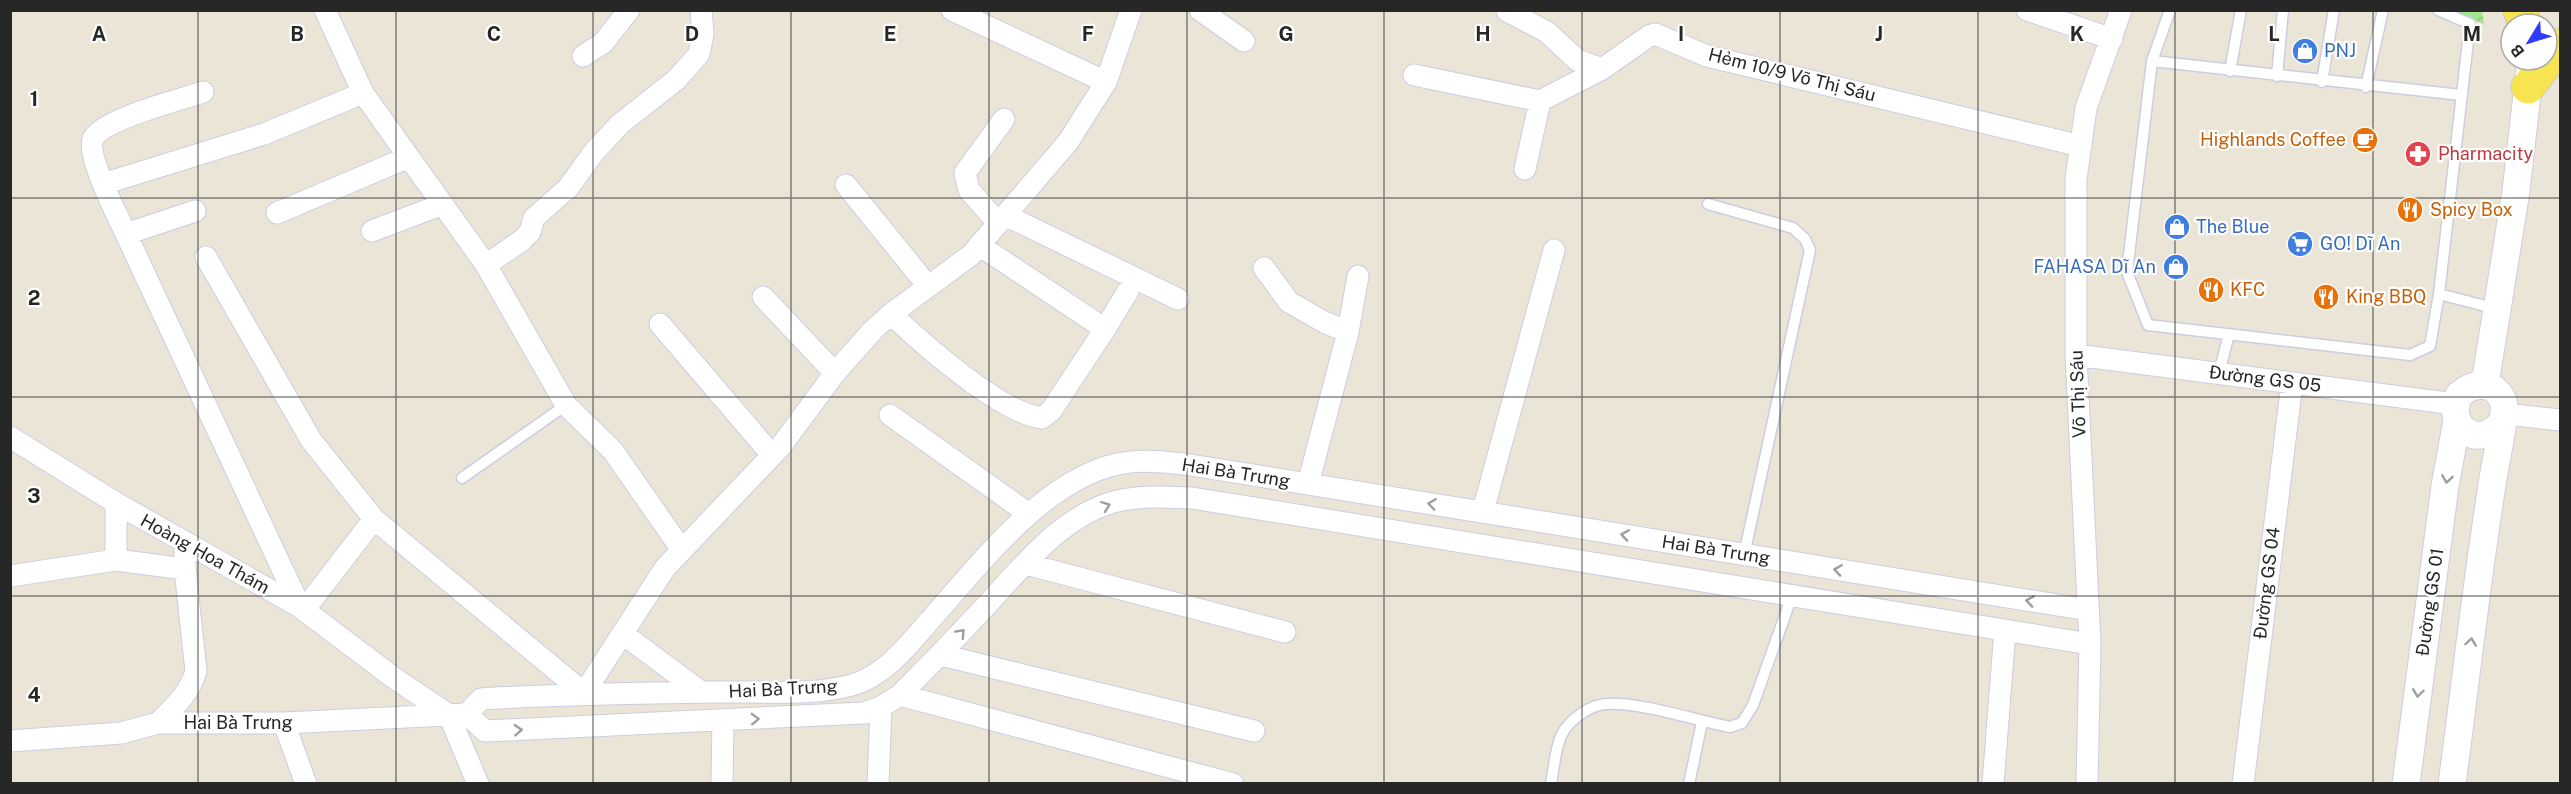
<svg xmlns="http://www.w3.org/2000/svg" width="2571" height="794" font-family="'Public Sans',sans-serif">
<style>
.forest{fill:url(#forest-crowns)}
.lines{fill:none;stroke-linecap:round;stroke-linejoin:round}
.service-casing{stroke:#cccde1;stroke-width:13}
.minor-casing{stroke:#cccde1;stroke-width:23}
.tertiary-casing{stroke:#cccde1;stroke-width:29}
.primary-casing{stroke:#cbcbcb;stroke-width:35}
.service{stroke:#fff;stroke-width:10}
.minor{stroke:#fff;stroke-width:21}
.tertiary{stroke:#fff;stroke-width:27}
.primary{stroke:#f6e550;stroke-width:33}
.oneway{stroke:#9e9e9e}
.grid{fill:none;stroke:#272727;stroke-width:1.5;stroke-opacity:0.55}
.labels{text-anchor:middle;stroke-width:4.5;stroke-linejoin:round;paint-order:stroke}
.shop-label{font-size:18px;fill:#366cbe;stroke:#fff;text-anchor:start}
.street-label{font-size:18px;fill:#272727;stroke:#fff}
.food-label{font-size:18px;fill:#c56008;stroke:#fff;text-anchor:start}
.health-label{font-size:18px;fill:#be3a42;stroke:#fff;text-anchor:start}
.grid-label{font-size:20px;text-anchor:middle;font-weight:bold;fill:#272727;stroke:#fff;stroke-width:4.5;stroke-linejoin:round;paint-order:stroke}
</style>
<defs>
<pattern id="forest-crowns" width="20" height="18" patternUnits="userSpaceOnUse" patternTransform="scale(1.5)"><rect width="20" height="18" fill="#a1e58f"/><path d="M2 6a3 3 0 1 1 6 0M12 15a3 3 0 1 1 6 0" fill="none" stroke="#8bc47b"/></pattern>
</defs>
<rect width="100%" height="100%" fill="#ebe5d7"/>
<path class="forest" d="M2451,11h31l2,13z"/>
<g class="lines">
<g class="service-casing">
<path id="service" d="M2170,10l-18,51 -25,211 21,53 262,30 20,-9 9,-52 31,-270 -32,-14
M2152,61l309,34
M2230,71l11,-61
M2277,76l6,-66
M2322,82l12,-72
M2366,87l17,-77
M1708,204l85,24 12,11 5,11 -66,305
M2439,294l58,15
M2219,373l10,-39
M462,478l104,-73
M1551,784c3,-15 4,-37 11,-50 7,-14 29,-30 45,-30 33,-2 88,16 123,23l12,-4 11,-18 39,-109
M1689,784l13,-62"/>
</g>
<g class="minor-casing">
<path id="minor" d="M325,10l38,83 123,172 80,140 47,46 69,99
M952,10l154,72
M1200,10l44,31
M2027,10l85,29
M1507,11l40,21 30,28 25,9
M583,56l20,-13 26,-33
M1414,75l126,26 62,-32 47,-33 6,-2 52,22 374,90
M203,92c-23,8 -101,27 -110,47 -7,15 25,78 33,95l174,373
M1525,169l15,-68
M103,184l161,-50 99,-41
M846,185l82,101
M277,213l132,-56
M1005,215l173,84
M998,223l-29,-33 -4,-17 39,-54
M372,231l71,-27
M126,234l69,-23
M979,245l126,84 23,-38
M206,257l105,183 63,79 210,174 81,-125 116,-122 54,-73 38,-43 18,-16 80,-59 97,-113 38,-60 25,-72
M486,265l35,-24 9,-9 4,-14 34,-30 26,-36 26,-28 56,-44 23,-26 4,-20 -2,-24
M1264,268l25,34 35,20 24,10
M763,297l72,76
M891,314c32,30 109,99 151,104l9,-7 54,-82
M660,324l112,131
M2076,355l379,49
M2505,414l55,6
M890,415l139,99
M10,437l106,66 184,104 94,71 55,37 29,69
M1308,484l40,-152 10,-56
M116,503v57
M1483,511l71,-261
M1026,564l259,68
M10,576l106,-16 69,9
M304,610l70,-91
M623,634l78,58
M941,655l313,76
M900,695l333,89
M467,714l18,17 379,-18 17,-6 19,-12c28,-28 55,-56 82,-85 37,-39 75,-90 128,-107 27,-8 54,-6 82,-5l898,146
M158,723c16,-16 32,-30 38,-52l-11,-102v-26
M284,723l22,61
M10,741l111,-8 37,-10h126l183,-9 14,-15c78,-5 157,-6 236,-7 40,-1 97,4 135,-7 31,-9 53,-36 73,-59 51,-57 124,-156 205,-164 18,-2 36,0 54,2l904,146
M722,784l1,-63
M878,784l3,-77
M1993,784l12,-154
M2087,784l3,-140 -14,-289v-176l10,-71 35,-98
M2243,784l49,-401"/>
</g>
<g class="tertiary-casing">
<path id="tertiary" d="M2485,384l31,-193 14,-123
M2406,784l39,-298 12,-65
M2452,784c14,-104 25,-208 42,-311 2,-14 13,-62 9,-72 -9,-21 -30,-19 -44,-6 -15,33 21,56 43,27"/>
</g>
<g class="primary-casing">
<path id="primary" d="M2520,10l5,14
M2528,87l32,-42"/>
</g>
<use href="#service" class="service"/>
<use href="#minor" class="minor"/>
<use href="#tertiary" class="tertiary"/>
<use href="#primary" class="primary"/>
</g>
<defs><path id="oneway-chevron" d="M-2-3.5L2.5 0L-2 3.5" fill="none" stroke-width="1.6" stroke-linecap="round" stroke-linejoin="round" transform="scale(1.5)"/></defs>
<g class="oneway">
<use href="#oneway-chevron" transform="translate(2447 479) rotate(99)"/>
<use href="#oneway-chevron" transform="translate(1432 504) rotate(-172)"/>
<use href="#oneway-chevron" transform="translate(1106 506) rotate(-20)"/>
<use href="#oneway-chevron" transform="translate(1625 535) rotate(-171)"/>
<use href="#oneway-chevron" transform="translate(1838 570) rotate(-171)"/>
<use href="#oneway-chevron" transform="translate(2030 601) rotate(-171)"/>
<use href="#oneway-chevron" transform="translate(961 633) rotate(-47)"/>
<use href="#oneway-chevron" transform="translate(2471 642) rotate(-82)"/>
<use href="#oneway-chevron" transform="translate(2418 693) rotate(98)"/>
<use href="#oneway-chevron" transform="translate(755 719) rotate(-2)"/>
<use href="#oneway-chevron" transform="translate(518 730) rotate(-3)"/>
</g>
<path class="grid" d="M198,10v774M396,10v774M593,10v774M791,10v774M989,10v774M1187,10v774M1384,10v774M1582,10v774M1780,10v774M1978,10v774M2175,10v774M2373,10v774M10,198h2550M10,397h2550M10,596h2550"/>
<defs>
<g id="shop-disc" transform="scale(1.35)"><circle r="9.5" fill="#3f7fe0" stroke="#fff"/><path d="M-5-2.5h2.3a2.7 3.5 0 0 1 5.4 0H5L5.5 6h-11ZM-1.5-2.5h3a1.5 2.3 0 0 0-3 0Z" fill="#fff"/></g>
<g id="cafe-disc" transform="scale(1.35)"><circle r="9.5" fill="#e8710a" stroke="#fff"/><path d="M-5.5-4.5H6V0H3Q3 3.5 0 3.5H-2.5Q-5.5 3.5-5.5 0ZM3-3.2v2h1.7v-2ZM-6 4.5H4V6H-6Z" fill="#fff"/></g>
<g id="pharmacy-disc" transform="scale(1.35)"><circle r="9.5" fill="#e0444e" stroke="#fff"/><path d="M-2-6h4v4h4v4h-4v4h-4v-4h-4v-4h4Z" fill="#fff"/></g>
<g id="restaurant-disc" transform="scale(1.35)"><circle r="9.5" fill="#e8710a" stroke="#fff"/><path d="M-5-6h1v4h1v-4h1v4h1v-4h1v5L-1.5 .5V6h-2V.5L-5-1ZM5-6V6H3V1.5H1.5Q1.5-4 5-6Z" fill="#fff"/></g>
<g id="supermarket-disc" transform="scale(1.35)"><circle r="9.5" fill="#3f7fe0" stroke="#fff"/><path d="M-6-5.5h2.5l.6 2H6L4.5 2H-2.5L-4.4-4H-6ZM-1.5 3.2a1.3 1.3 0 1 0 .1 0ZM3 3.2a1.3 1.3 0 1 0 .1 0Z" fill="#fff"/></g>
</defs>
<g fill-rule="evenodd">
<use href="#shop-disc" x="2305" y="51"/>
<use href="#cafe-disc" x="2365" y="140"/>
<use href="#pharmacy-disc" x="2418" y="154"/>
<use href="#restaurant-disc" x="2410" y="210"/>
<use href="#shop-disc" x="2177" y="227"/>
<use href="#supermarket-disc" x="2300" y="244"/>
<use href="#shop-disc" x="2176" y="267"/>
<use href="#restaurant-disc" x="2211" y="290"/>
<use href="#restaurant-disc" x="2326" y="297"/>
</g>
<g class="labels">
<g class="shop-label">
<text x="2324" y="57">PNJ</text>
<text x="2196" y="233">The Blue</text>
<text x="2320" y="250">GO! Dĩ An</text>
<text x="2156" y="273" text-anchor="end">FAHASA Dĩ An</text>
</g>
<g class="street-label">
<text transform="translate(1792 75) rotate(14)" y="6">Hẻm 10/9 Võ Thị Sáu</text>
<text transform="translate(2265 379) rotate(7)" y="6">Đường GS 05</text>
<text transform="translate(2078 394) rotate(-92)" y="6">Võ Thị Sáu</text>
<text transform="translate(1236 473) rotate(9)" y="6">Hai Bà Trưng</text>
<text transform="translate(1716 550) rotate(9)" y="6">Hai Bà Trưng</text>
<text transform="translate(205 554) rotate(29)" y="6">Hoàng Hoa Thám</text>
<text transform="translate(2267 583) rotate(-83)" y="6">Đường GS 04</text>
<text transform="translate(2430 602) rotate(-82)" y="6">Đường GS 01</text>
<text transform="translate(783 689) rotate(-3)" y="6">Hai Bà Trưng</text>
<text x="238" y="729">Hai Bà Trưng</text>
</g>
<g class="food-label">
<text x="2346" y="146" text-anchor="end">Highlands Coffee</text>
<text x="2430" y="216">Spicy Box</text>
<text x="2230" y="296">KFC</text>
<text x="2346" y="303">King BBQ</text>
</g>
<g class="health-label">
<text x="2438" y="160">Pharmacity</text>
</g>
</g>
<g class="grid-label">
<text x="99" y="41">A</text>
<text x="297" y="41">B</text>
<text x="494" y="41">C</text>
<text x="692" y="41">D</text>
<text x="890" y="41">E</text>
<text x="1088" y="41">F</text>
<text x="1286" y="41">G</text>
<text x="1483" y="41">H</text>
<text x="1681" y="41">I</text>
<text x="1879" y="41">J</text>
<text x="2077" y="41">K</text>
<text x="2274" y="41">L</text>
<text x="2472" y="41">M</text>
<text x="34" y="106">1</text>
<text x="34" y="305">2</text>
<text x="34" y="503">3</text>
<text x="34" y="702">4</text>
</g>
<rect width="2571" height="794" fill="none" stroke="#272727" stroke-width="24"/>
<g transform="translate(2529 42) rotate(232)"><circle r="28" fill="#ffffff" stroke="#a9a9a9" stroke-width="1.5"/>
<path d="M0-4.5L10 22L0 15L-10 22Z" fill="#2f3bff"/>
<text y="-9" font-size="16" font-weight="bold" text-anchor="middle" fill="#272727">B</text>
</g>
</svg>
